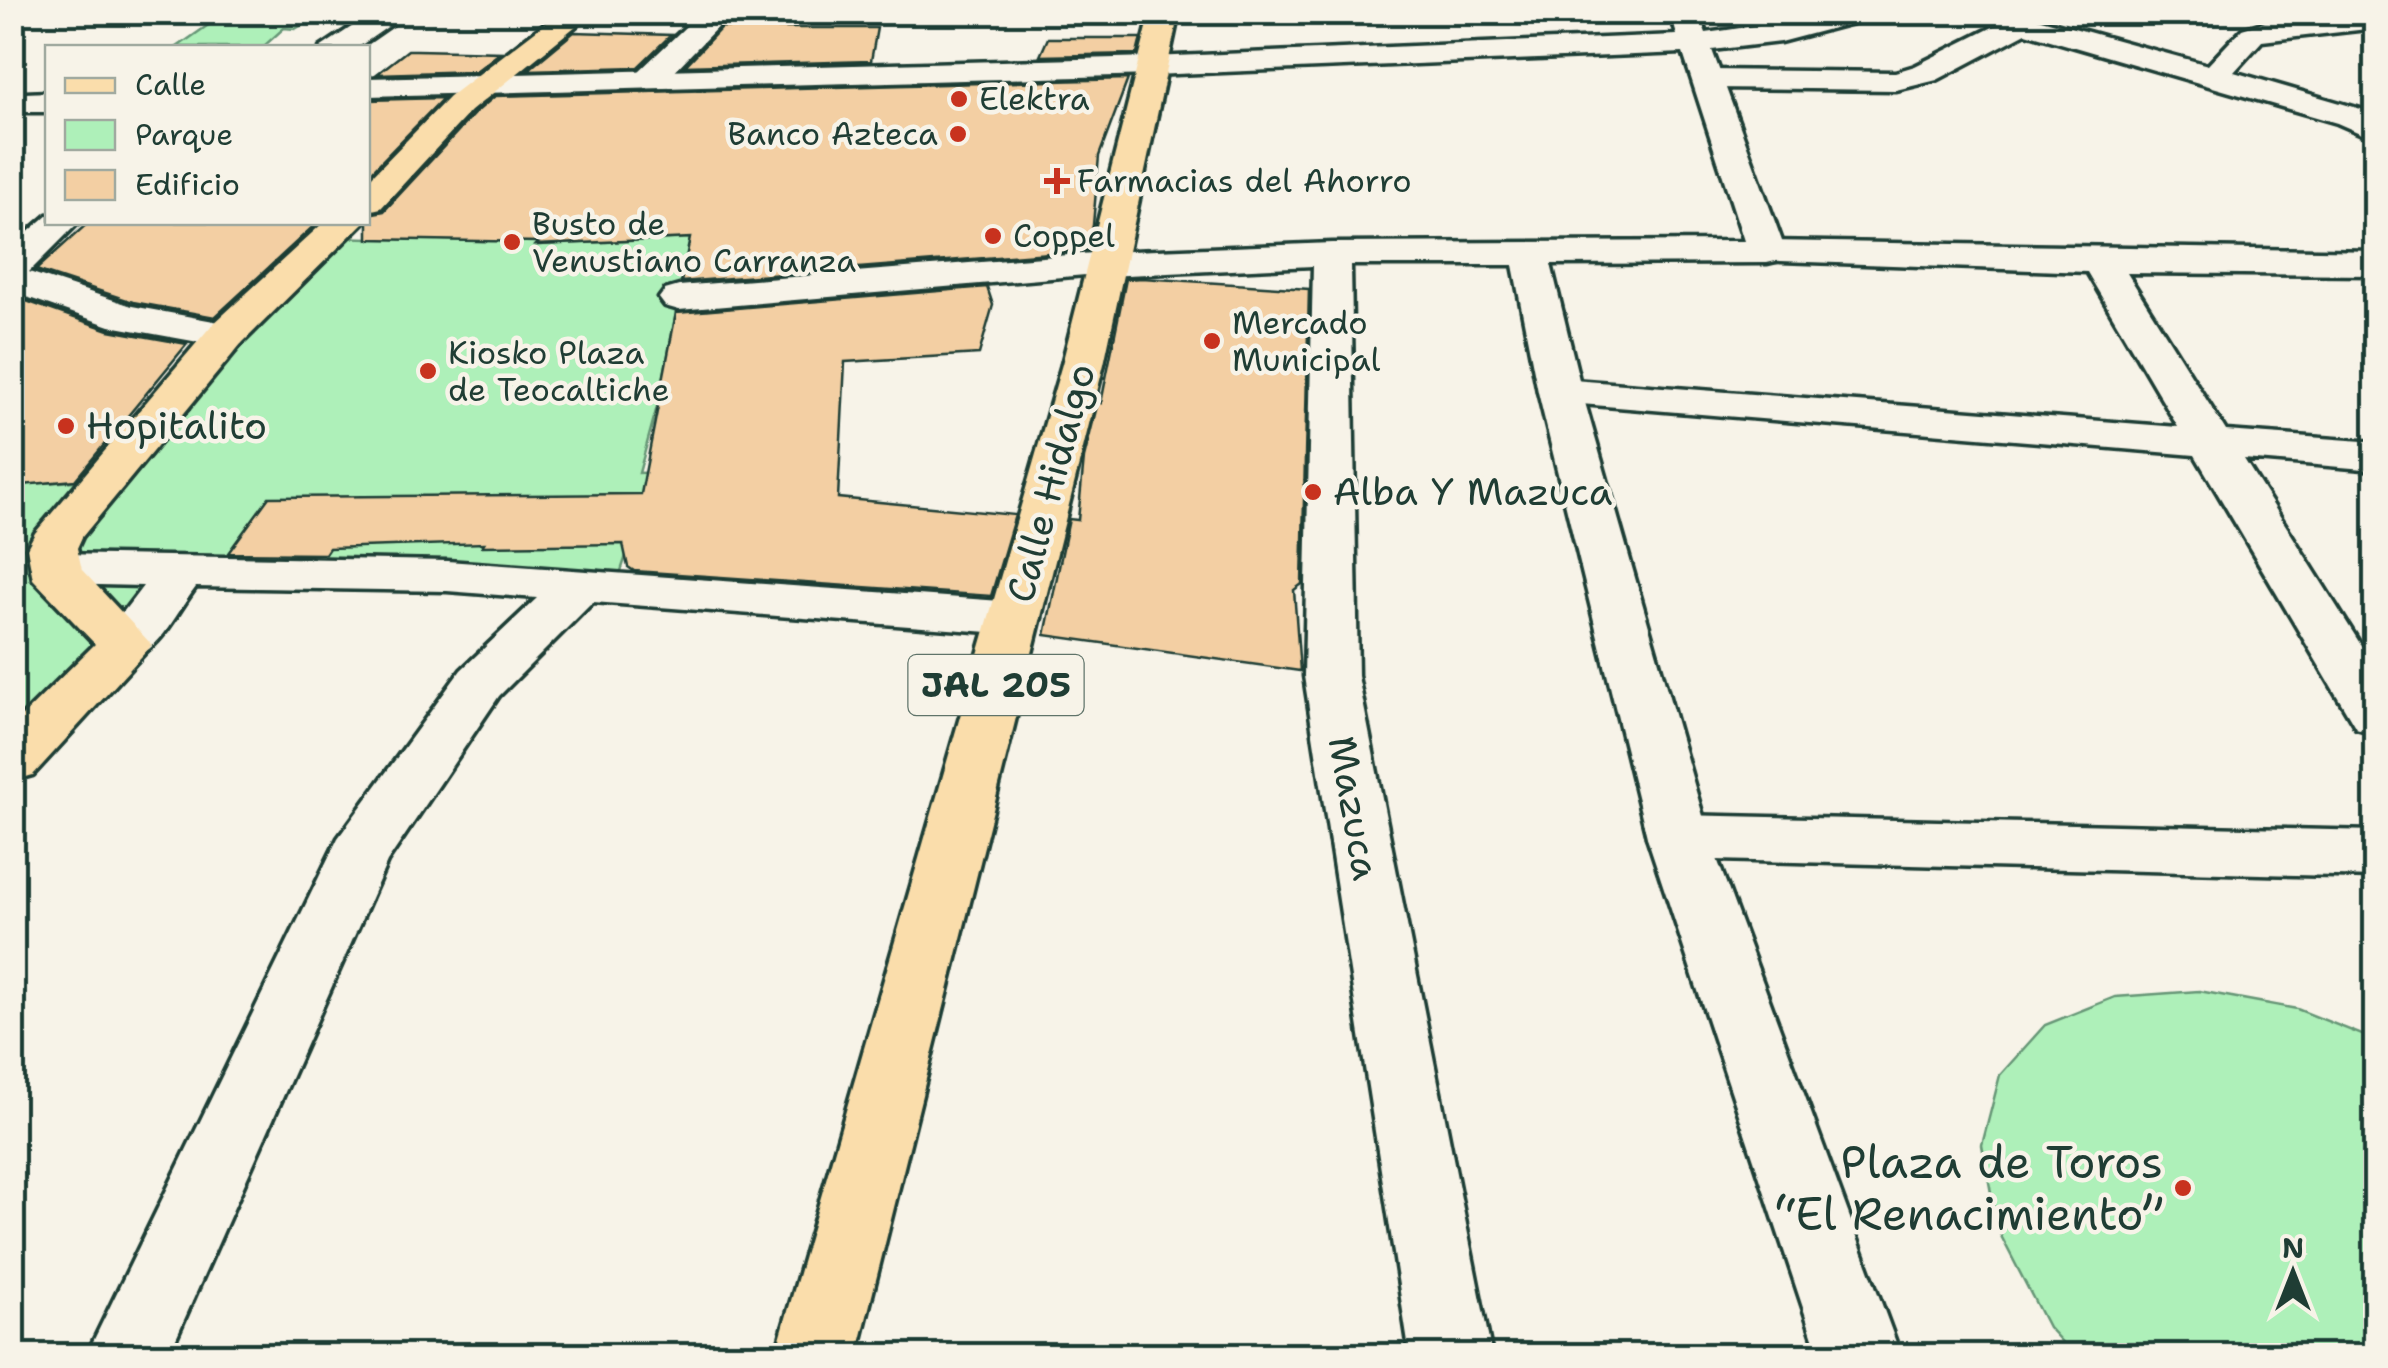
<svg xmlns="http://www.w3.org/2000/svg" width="2388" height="1368" font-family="'Shantell Sans',sans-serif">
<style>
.green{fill:#aef0b9;stroke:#669676;stroke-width:2.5}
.building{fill:#f3cfa3;stroke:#1f3d34;stroke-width:2.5}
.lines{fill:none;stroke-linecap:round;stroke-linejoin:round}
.street-casing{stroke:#1f3d34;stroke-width:7}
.secondary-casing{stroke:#1f3d34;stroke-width:7}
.primary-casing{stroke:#1f3d34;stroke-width:7}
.street{fill:#f7f3e8;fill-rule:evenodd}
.secondary{fill:#f7f3e8;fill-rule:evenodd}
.primary{fill:#faddab;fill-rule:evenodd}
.poi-dot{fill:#c8321e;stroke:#f7f3e8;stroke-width:4}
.labels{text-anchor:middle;stroke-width:9;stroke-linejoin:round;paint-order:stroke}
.far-poi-label{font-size:32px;fill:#1f3d34;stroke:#f7f3e8;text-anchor:start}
.shield{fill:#f7f3e8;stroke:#60746a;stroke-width:2.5}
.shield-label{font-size:35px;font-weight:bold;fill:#1f3d34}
.poi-label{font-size:38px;fill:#1f3d34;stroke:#f7f3e8;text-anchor:start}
.street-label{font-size:38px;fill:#1f3d34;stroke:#f7f3e8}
.near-poi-label{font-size:45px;fill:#1f3d34;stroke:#f7f3e8;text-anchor:end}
</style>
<rect width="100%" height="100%" fill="#f7f3e8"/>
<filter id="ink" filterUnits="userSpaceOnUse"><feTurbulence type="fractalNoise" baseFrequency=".01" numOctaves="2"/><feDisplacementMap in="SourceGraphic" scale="20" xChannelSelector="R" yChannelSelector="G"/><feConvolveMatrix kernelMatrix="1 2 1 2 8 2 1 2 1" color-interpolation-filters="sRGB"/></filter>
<g filter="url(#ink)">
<path class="green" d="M292,13l62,8 -7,5 -43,-2 -9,5 -11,-1 -21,19h-86l37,-26 -30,-8z
M674,80l-136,165 160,-7 -15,50 421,-14 -427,33 -16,85 -22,81 168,-7 -181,90 -11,33 -413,-14 -189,183v-273l92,-6 227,-242 155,4 131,-160z
M2199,991l98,18 78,31v315h-301l-26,-28 -50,-97 -16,-85 18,-70 45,-50 70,-28z"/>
<path class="building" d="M722,27l61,1h94l-6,33 -186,5z
M574,32l97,3 -33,32 -110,3z
M1048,38h93l-4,16 -97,2z
M408,50h8l85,2 -25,19 -99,3z
M1128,79l-29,77 -6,69 -6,25 -406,32 9,-44 -154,7 3,-3 -171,-3v-25l16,-3 90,-97 21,-18z
M443,98l-75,77v-75z
M89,222h229l-103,95 -82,-15 -97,-32z
M1142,278l167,11 -7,295 -8,6 6,81 -255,-36 24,-116 9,1 6,-62 14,-56 3,1 25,-124z
M987,287l6,18 -14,49 -134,8 -7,136 177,17 -24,81 -357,-25 -6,-4 -5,-23 -141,2 2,-3 -155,5 -4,6 -97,-1 41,-56 372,-3 35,-181z
M12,296l97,34 78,14 -112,136 -63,6z"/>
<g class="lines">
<g class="street-casing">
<path id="street" d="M374,12h35l-52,36h-37z
M701,12h31l-73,75h-22l-5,-7 5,-7z
M1968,12h48l192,53 34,-36 23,-7 111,-10v16l-114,13 -28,31 127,37 15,8v23l-39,-17 -311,-90 -89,47 -41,10 -186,-2 -11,-2 -5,-7 5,-7 11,-2 185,2 20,-6 82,-41 -25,-7z
M48,215v7h31l-50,50 103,34 109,20 6,9 -6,9 -15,3 -116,-21 -98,-34v-46z
M1767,241l609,10v24l-249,-2 99,158 150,11v28l-132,-11 132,210v65l-20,-6 -161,-273 -650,-54 -7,-9 7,-9 15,-4 618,48 -91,-155 -333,-12 -6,-8 6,-8z
M1106,252l14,4 5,8 -5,8 -441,38 -14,-4 -6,-8 6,-8 14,-4z
M56,554l391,7 568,41 19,4 7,12 -7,12 -19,4 -422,-32 -94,94 -112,166 -219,494h-82l252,-518 123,-168 76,-72 -90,-7 -251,-4c-26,34 -43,83 -90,70l-8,-12 45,-59 -87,-2 -18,-4 -7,-11 7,-11z
M1678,815l698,16v46l-698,-18 -22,-6 -9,-16 9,-16z"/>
</g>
<g class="secondary-casing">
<path id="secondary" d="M1670,12h28l8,21c57,-7 112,-21 169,-21l-4,6 -91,24 -68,8 74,202 -6,8 -13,3 -216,1 31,128 127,445 192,519h-82l-172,-519 -109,-445 -25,-127h-162l7,411 134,680h-82l-106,-680 9,-410 -207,10 -14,-4 -5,-8 5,-8 14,-4 226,-9 412,-2 -61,-188 -531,22 -784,21v-18l784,-21 525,-22z
M12,88l13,5 23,-1v20h-36z"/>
</g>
<g class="primary-casing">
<path id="primary" d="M560,12h33l-122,99 -90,97 -13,3v-31l81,-83z
M1151,12h28l-75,352 -247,992h-82l287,-992z
M324,222h40l-123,122 -159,193 -5,11 5,22 70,75 -119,130 -21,6v-55l83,-82 -62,-65 -6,-31 8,-15 176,-207z"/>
</g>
<use href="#street" class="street"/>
<use href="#secondary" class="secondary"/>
<use href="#primary" class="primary"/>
</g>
</g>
<g class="poi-dot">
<circle cx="959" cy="99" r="10"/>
<circle cx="958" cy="134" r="10"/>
<path d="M1052 166h10v10h10v10h-10v10h-10v-10h-10v-10h10z"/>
<circle cx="993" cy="236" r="10"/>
<circle cx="512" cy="242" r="10"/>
<circle cx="1212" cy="341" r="10"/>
<circle cx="428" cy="371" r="10"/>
<circle cx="66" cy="426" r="10"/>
<circle cx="1313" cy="492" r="10"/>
<circle cx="2183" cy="1188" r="10"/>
</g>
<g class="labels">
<g class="far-poi-label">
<text x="979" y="110">Elektra</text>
<text x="938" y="145" text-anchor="end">Banco Azteca</text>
<text x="1077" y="192">Farmacias del Ahorro</text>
<text x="532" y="235">Busto de<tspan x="532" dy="37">Venustiano Carranza</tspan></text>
<text x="1013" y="247">Coppel</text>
<text x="1232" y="334">Mercado<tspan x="1232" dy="37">Municipal</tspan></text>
<text x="448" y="364">Kiosko Plaza<tspan x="448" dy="37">de Teocaltiche</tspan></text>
</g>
<rect class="shield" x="908.5" y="655" width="175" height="60" rx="8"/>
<g class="shield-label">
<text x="996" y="697">JAL 205</text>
</g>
<g class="poi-label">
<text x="86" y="439">Hopitalito</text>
<text x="1333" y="505">Alba Y Mazuca</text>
</g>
<g class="street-label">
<text transform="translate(1051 483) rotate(-75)" y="13">Calle Hidalgo</text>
<text transform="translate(1354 808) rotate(80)" y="13">Mazuca</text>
</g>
<g class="near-poi-label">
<text x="2163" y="1178">Plaza de Toros<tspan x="2163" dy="52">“El Renacimiento”</tspan></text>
</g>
</g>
<rect width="2388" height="1368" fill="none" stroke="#f7f3e8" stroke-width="50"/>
<rect x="25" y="25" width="2338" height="1318" fill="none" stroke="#1f3d34" stroke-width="4" filter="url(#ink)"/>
<rect x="45" y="45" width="325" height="180" fill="#f7f3e8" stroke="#a1aaa0" stroke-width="2.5"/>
<rect x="65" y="78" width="50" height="15" fill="#faddab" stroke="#a1aaa0" stroke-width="2.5"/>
<text x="135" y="95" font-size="30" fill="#1f3d34">Calle</text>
<rect x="65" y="120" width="50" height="30" fill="#aef0b9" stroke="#a1aaa0" stroke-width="2.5"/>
<text x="135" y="145" font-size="30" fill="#1f3d34">Parque</text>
<rect x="65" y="170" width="50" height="30" fill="#f3cfa3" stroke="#a1aaa0" stroke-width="2.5"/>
<text x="135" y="195" font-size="30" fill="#1f3d34">Edificio</text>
<g transform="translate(2293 1273)" stroke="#f7f3e8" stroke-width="8" paint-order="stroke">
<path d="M0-8L18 38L0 25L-18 38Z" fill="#1f3d34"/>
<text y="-15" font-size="28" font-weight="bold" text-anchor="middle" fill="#1f3d34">N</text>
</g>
</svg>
